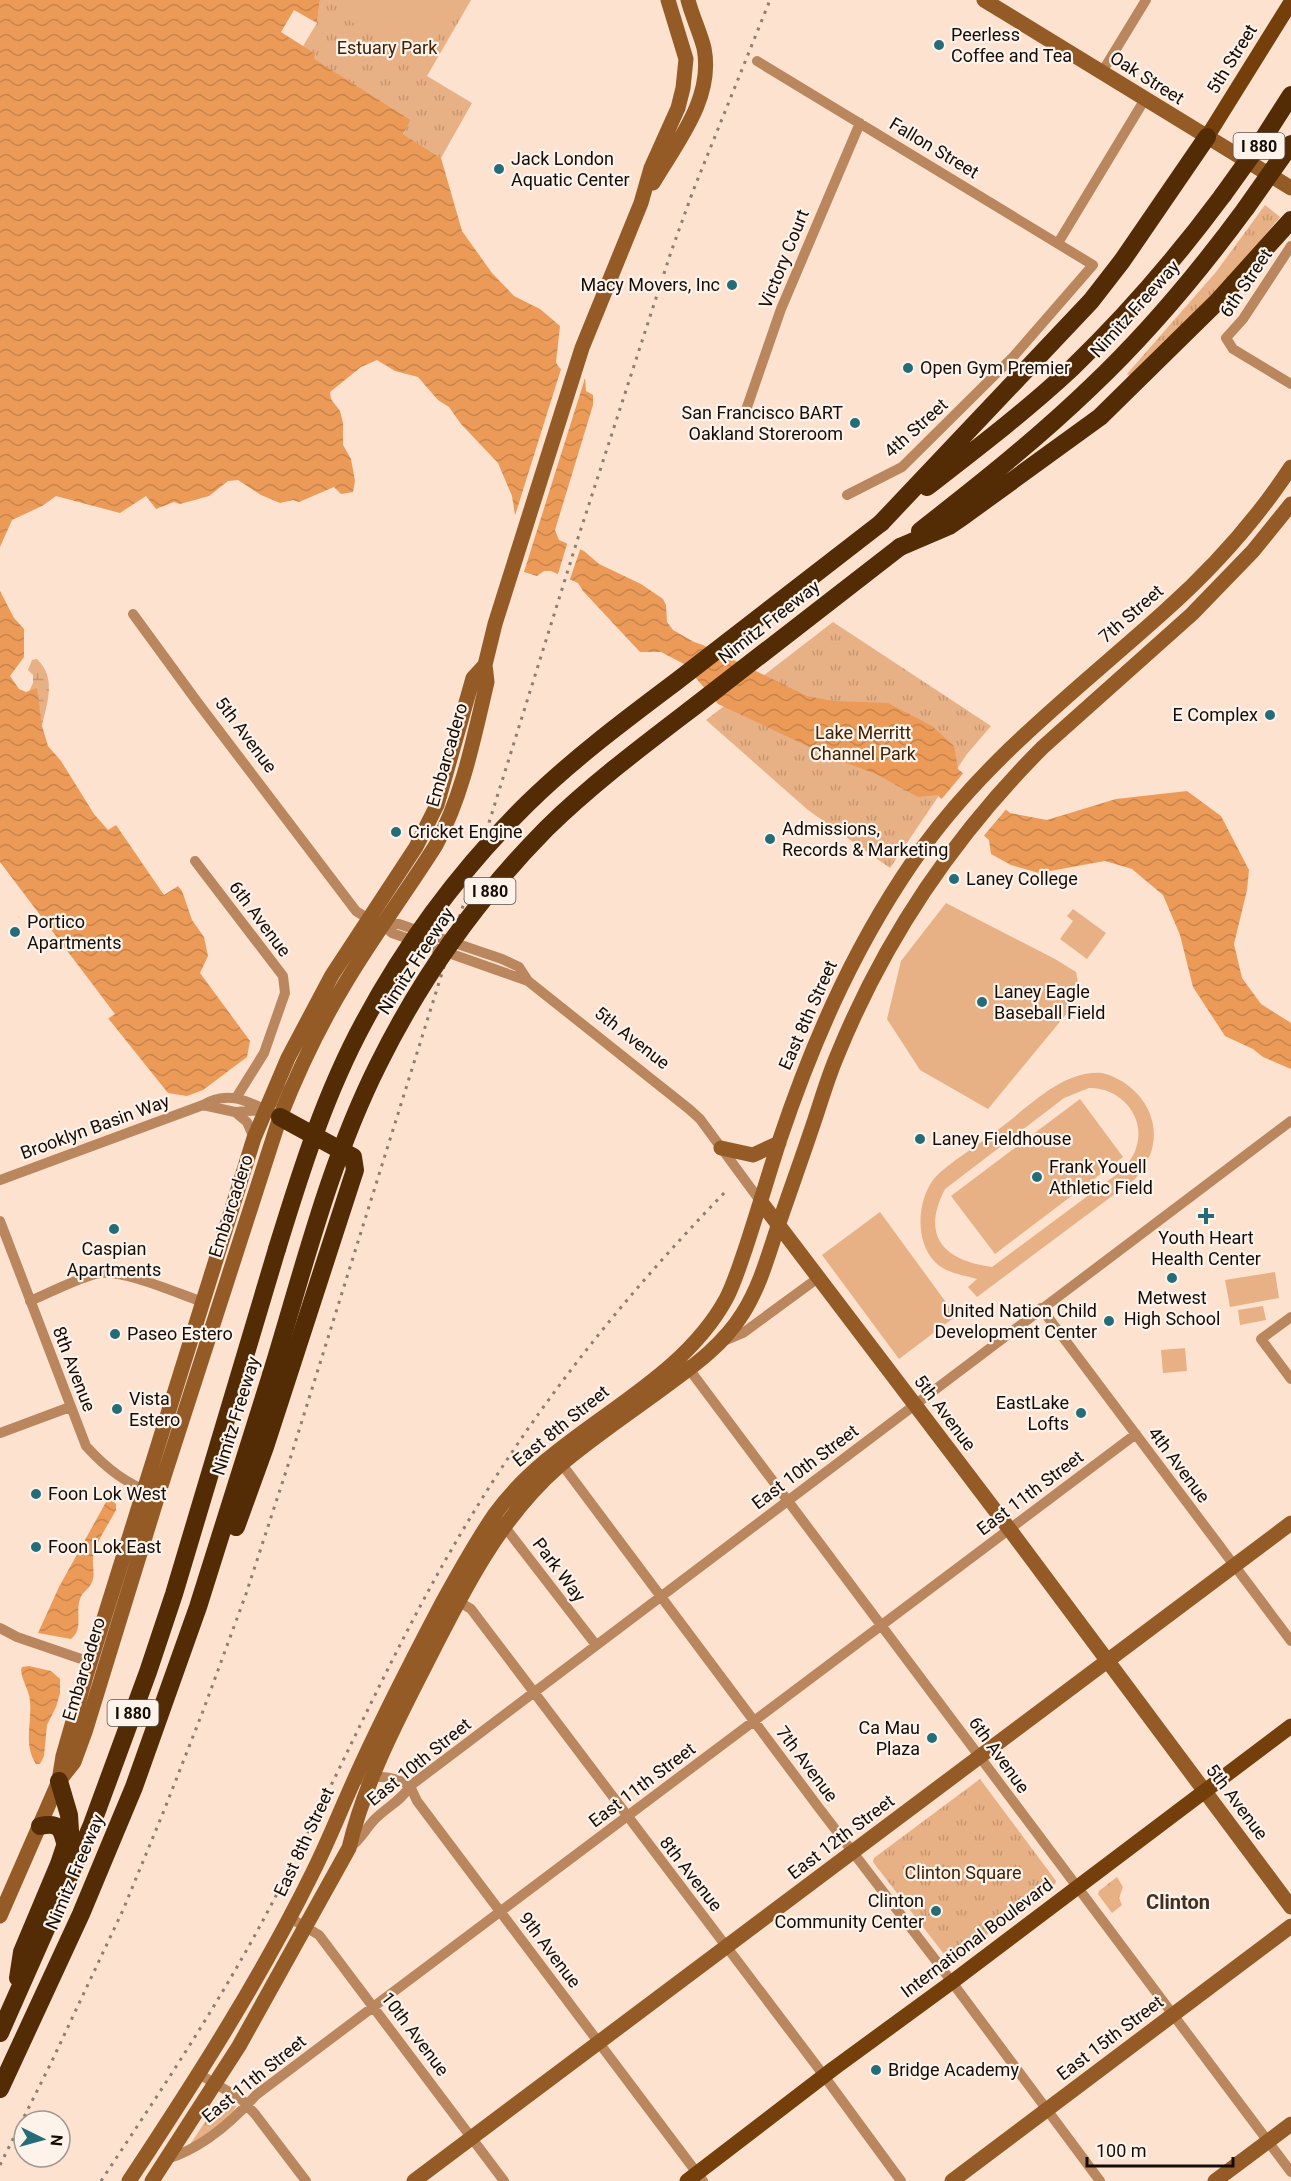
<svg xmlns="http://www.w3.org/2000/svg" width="1291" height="2181" font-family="Roboto,sans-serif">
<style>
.grass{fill:url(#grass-tufts)}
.wetland{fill:url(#wetland-marsh)}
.garden{fill:#e8b085;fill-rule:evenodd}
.water{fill:url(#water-waves)}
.pier{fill:#fce2cf}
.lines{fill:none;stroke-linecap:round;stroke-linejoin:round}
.street{stroke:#ba865e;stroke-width:10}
.secondary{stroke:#955b27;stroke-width:15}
.primary{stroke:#743f0a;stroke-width:15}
.highway{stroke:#532c06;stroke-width:18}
.rail{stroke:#8e7d70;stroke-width:3;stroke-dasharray:3 6;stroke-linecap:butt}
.highway-bridge{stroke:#532c06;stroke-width:18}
.poi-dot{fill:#246d78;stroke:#fdf3eb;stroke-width:2}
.labels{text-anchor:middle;stroke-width:4.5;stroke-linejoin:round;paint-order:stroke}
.shield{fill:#fdf3eb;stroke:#5a514b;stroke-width:1.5}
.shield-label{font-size:16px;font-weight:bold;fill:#140c06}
.poi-label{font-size:18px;fill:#140c06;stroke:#fdf3eb;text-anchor:start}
.park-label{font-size:18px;fill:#402104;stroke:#fdf3eb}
.street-label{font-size:18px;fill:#140c06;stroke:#fdf3eb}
.neighbourhood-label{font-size:20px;font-weight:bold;fill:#443021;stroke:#fdf3eb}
</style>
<defs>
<pattern id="grass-tufts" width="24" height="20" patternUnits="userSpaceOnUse" patternTransform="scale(1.5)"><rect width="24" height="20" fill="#e8b085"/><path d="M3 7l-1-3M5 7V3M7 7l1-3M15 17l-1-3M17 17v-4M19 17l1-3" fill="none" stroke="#c69671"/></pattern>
<pattern id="wetland-marsh" width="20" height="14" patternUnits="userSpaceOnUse" patternTransform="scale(1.5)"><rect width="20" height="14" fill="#e8b085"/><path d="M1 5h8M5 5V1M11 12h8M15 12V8" fill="none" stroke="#c69671"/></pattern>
<pattern id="water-waves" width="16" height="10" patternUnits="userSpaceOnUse" patternTransform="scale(1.5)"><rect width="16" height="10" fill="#eb9a58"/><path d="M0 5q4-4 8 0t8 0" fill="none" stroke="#c9844b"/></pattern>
</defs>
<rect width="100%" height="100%" fill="#fce2cf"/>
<path class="grass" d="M320,0h151l-44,76 45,27 -31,55 -38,-24 8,-14 -98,-61 -10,-13 14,-23z
M1265,205l15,12 -55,67 -92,95 -6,-5 89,-102z
M833,622l158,104 -24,28 -77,114 -82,-58 -102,-90z
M980,1779l76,102 -1,3 -105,78 -77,-100 1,-4z
M1117,1877l6,10 -4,11 3,7 -10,8 -14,-19 1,-3z
M219,2101h6l11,5 -5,10 -37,27h-3z"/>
<path class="wetland" d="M37,659c20,19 10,44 5,67l-15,-30 6,-13v-8l-5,-5 4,-10z"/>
<path class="garden" d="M352,0h108l-38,63 -80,-47z
M946,903l109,56 21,13 4,21 -12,19 -80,97 -68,-39 -33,-51 14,-58z
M1073,909l33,24 -19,26 -27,-20 13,-18 -6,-5z
M1102,1073c36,9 62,45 48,82 -4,9 -10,17 -15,24l-158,118 -9,-10 9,-8c-14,-4 -31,-6 -42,-17 -20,-21 -18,-60 -2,-82 13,-16 49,-37 66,-51 30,-22 63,-59 103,-56zM1089,1088c31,-1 58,29 47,60 -2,8 -8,15 -12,21l-132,98c-47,-6 -72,-30 -47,-78l119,-91z
M1080,1099l43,58 -128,97 -44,-58z
M880,1212l76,104 -57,43 -77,-104z
M1275,1272l4,26 -49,9 -5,-27z
M1263,1306l3,14 -26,5 -2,-15z
M1185,1348l2,23 -24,2 -2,-23z"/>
<path class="water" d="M0,0h320l-3,23 -14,23 12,8 -1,5 97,61 -8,14 38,24 21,73 30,42 22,23 26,13 20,17 -4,36c4,11 18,13 29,16l1,13 7,4v10l-38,125 4,10 25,11 15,13 42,20 22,15 3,6 1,17 6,8 21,12 9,3 104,51 26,5 55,2 44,23 22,20 4,23 52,44 37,7 69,-21 71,-8 34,25 28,54 -2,20 -13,54 8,34 19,26 30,19v46l-28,-12 -10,-8 -28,-13 -32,-49 -13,-52 -17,-40 -31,-26 -27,-8 -66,12 -28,-8 -20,-11 -2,-14 -52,-45 -19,2 -42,-23 -43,-16 -115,-54 -34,-40 -23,-12h-21l-57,-61 -5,-8 -27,-12h-7l-7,5 -13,-4 -12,-76 -14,-33 -37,-39 -12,-17 -11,-7 -20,-23 -23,-6 -18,-11 -16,7 -31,25 1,7 9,12 3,12v22l8,14 4,22 -2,11 -12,2 -7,-7 -35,15 -6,-2 -13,3 -19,-8 -23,-15 -10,1 -19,15 -29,8 -6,-2 -18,7 -10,-13 -26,17 -64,-17 -14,10 -30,14 -12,27z
M0,591l14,27 10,11v28l-14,19 9,13 7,3 11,-4 5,38 6,20 13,15 33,53 14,16 8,-5 48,70 14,-9 4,5 10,29 12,17 4,19 -8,17 50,68 -3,16 -44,33 -16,6 -19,-3 -113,-141 -55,-53z
M112,1500l4,4v6c-8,15 -19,30 -23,47 -1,9 3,19 -2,27 -3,6 -9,8 -11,15 -5,14 4,29 -9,40l-33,-6 21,-46 47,-85z
M29,1666l22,5 9,8v14l-4,14 -9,18 -3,31 -4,8h-4c-13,-20 -4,-40 -6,-62 0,-11 -8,-20 -9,-32l1,-3z"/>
<path class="pier" d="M294,10l23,13 -14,23 -22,-14z
M562,366l24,9 -63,200 -2,-3 -9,-47z
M568,541l13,6 -12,35 -12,-5z
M965,771l43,36 -26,31 -42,-37z
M0,862l115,152 -9,6 -53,-66 -23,-23 -12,-15 -3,1 -12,-11 -3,-4z"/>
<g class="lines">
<path class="street" d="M757,61l336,204 -80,92 -111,110 -55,28
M1102,72l44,-72
M1058,243l87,-144
M1291,246l-48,73 -17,19 7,11 58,35
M746,410l35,-101 79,-186
M133,614l65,89 158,208c12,9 25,11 36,22l136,48
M195,861l88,115 2,17 -21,60 -28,45
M383,924h16l103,35 17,8 9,14 161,128 11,10 61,83
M203,1105l32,7 30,-2 24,-22
M235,1112l12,10 7,16
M0,1180l203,-75c25,-15 45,-4 69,8
M0,1221l86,225c18,20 38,37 64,46
M30,1301c17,-7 54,-26 70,-28 26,-3 76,20 103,29
M1041,1308l250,333
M1291,1317l-30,22 30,40
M724,1341l19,-8 75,-55
M686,1365l605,807
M0,1433l70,-26
M558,1459l261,349 118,154 163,219
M501,1522l95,123
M453,1598l18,11 345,456 85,116
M0,1628l17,9 73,25
M352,1783c17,-9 42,-8 58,3l7,15 286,380
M349,1848c11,-7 17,-20 26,-29 12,-12 27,-19 35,-33l881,-665
M290,1918l29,17 185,246
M199,2074l42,25 14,15 51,67
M167,2159c35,-11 65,-37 89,-64l880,-661"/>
<path class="secondary" d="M984,0l307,188
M653,183c24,-41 61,-85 51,-135 -4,-16 -12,-32 -16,-48
M721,1148l32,7 26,-12
M761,1202l249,328 281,377
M59,1781l15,-19 11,-30 73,-237 122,-378c18,-46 40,-92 66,-135 28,-47 61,-91 90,-137 27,-50 38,-108 51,-163l-2,-17 10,-41 87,-276 59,-145 10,-35 27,-60 5,-20 3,-29 -18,-59
M0,1916l59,-135 4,-25 23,-80 168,-538 34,-80 44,-83 84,-128 21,-42 36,-127 12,-13
M129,2181c66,-100 131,-201 184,-309 14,-28 26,-58 39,-87 27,-61 58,-121 89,-180 17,-31 34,-62 54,-91 62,-86 180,-122 231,-215 8,-15 13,-32 19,-49 12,-36 23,-74 35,-111 35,-104 79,-203 144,-293 67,-92 158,-160 242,-236 47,-42 90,-90 125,-143
M152,2181l87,-135 110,-198c15,-63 45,-121 74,-178 37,-73 74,-150 136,-204 34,-29 72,-54 107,-80 29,-21 58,-42 77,-73 17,-27 25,-57 35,-87 12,-35 25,-71 37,-107 7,-21 13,-42 22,-63 47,-116 118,-221 206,-309l149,-133 61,-63 38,-47
M414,2181l877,-658
M952,2181l339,-255
M1215,2181l76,-57"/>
<path class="primary" d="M1207,137l84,-135
M687,2181l146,-112 119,-87 339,-256"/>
<path class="highway" d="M927,487c49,-38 99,-76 145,-119 55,-53 105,-111 151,-173
M881,523l210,-222 31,-40 85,-124
M920,531c59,-46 117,-92 171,-144 57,-54 108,-115 155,-179
M900,547l49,-21 16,-11 135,-98 117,-115 74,-82
M236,1527l29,-80 90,-277 -2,-13 -73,-40
M40,1826c20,-4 22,3 26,21
M18,1978l4,-26 37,-88 11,-33 -1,-16 -10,-34
M0,2033l91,-206 57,-155 26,-78 103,-345
M0,2089l81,-175 53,-127 64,-180 73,-232"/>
<path class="rail" d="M0,2165l51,-102 72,-153 40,-97 40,-102 43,-117 45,-138 287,-918 93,-286 22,-61 77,-191
M101,2181c59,-89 118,-177 168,-272 70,-132 127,-271 206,-399 72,-118 156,-221 252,-320"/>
<path class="highway-bridge" d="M1223,195l38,-53 30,-47
M1246,208l45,-64
M277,1249c24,-78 48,-155 87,-227 43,-80 98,-154 163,-218 46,-45 98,-84 150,-123 68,-53 136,-106 204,-158
M271,1375c32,-104 58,-212 107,-310 43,-87 100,-167 168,-236 46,-45 98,-84 149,-123 69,-53 137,-106 205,-159"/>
</g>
<g class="poi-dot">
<circle cx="939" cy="45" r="6"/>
<circle cx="499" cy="169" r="6"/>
<circle cx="732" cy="285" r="6"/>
<circle cx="908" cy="368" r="6"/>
<circle cx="855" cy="423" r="6"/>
<circle cx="1270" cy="715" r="6"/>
<circle cx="396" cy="832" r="6"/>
<circle cx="770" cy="839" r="6"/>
<circle cx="954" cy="879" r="6"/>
<circle cx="15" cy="932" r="6"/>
<circle cx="982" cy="1002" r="6"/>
<circle cx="920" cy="1139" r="6"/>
<circle cx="1037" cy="1177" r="6"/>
<path d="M1203 1207h6v6h6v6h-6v6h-6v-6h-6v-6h6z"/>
<circle cx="114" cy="1229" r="6"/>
<circle cx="1172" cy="1278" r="6"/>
<circle cx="1109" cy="1321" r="6"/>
<circle cx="115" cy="1334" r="6"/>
<circle cx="117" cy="1409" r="6"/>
<circle cx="1081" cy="1413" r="6"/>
<circle cx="36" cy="1494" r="6"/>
<circle cx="36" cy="1547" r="6"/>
<circle cx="932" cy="1738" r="6"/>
<circle cx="936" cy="1911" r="6"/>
<circle cx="876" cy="2070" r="6"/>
</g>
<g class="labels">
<g class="shield">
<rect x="1233.5" y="133" width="51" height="26" rx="4.5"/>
<rect x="464.5" y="878" width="51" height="26" rx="4.5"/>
<rect x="107.5" y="1700" width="51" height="26" rx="4.5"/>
</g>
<g class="shield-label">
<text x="1259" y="152">I 880</text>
<text x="490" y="897">I 880</text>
<text x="133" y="1719">I 880</text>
</g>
<g class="poi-label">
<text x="951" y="41">Peerless<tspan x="951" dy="21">Coffee and Tea</tspan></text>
<text x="511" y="165">Jack London<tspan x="511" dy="21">Aquatic Center</tspan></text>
<text x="720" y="291" text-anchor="end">Macy Movers, Inc</text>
<text x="920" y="374">Open Gym Premier</text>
<text x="843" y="419" text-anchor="end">San Francisco BART<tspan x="843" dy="21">Oakland Storeroom</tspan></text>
<text x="1258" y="721" text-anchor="end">E Complex</text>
<text x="782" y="835">Admissions,<tspan x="782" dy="21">Records &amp; Marketing</tspan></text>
<text x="408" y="838">Cricket Engine</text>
<text x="966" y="885">Laney College</text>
<text x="27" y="928">Portico<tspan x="27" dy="21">Apartments</tspan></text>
<text x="994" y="998">Laney Eagle<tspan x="994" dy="21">Baseball Field</tspan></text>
<text x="932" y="1145">Laney Fieldhouse</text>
<text x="1049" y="1173">Frank Youell<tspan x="1049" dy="21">Athletic Field</tspan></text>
<text x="1206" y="1244" text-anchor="middle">Youth Heart<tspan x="1206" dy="21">Health Center</tspan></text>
<text x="114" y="1255" text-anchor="middle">Caspian<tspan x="114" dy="21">Apartments</tspan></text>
<text x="1172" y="1304" text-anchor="middle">Metwest<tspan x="1172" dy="21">High School</tspan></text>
<text x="1097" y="1317" text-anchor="end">United Nation Child<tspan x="1097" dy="21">Development Center</tspan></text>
<text x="127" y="1340">Paseo Estero</text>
<text x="129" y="1405">Vista<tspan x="129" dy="21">Estero</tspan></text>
<text x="1069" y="1409" text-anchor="end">EastLake<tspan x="1069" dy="21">Lofts</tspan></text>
<text x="48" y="1500">Foon Lok West</text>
<text x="48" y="1553">Foon Lok East</text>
<text x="920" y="1734" text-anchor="end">Ca Mau<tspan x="920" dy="21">Plaza</tspan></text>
<text x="924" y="1907" text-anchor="end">Clinton<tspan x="924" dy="21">Community Center</tspan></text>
<text x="888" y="2076">Bridge Academy</text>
</g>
<g class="park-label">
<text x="387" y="54">Estuary Park</text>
<text x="863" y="739">Lake Merritt<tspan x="863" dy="21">Channel Park</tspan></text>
<text x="963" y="1879">Clinton Square</text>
</g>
<g class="street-label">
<text transform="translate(1232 59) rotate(-58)" y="6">5th Street</text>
<text transform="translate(1147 78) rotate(32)" y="6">Oak Street</text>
<text transform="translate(934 148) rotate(31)" y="6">Fallon Street</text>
<text transform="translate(784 259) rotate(-68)" y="6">Victory Court</text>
<text transform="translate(1246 283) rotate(-56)" y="6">6th Street</text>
<text transform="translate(1135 309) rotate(-48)" y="6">Nimitz Freeway</text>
<text transform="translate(916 428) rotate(-42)" y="6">4th Street</text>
<text transform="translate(1131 614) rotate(-41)" y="6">7th Street</text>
<text transform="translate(769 622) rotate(-38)" y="6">Nimitz Freeway</text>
<text transform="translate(246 735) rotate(53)" y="6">5th Avenue</text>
<text transform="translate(447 755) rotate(-74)" y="6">Embarcadero</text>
<text transform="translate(260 919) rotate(53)" y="6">6th Avenue</text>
<text transform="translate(416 961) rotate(-57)" y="6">Nimitz Freeway</text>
<text transform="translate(808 1015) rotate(-66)" y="6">East 8th Street</text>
<text transform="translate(632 1038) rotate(38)" y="6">5th Avenue</text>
<text transform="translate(95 1127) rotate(-20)" y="6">Brooklyn Basin Way</text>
<text transform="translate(231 1206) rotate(-72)" y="6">Embarcadero</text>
<text transform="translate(74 1369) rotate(69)" y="6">8th Avenue</text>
<text transform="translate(945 1413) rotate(53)" y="6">5th Avenue</text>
<text transform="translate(236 1416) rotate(-73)" y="6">Nimitz Freeway</text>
<text transform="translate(561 1426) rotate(-39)" y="6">East 8th Street</text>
<text transform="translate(1179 1465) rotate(53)" y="6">4th Avenue</text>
<text transform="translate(805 1467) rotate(-37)" y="6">East 10th Street</text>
<text transform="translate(1030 1493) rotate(-37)" y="6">East 11th Street</text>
<text transform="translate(559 1570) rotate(53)" y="6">Park Way</text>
<text transform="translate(84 1669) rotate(-73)" y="6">Embarcadero</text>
<text transform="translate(999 1755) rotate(54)" y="6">6th Avenue</text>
<text transform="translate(419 1762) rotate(-39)" y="6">East 10th Street</text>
<text transform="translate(807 1764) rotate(53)" y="6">7th Avenue</text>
<text transform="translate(642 1785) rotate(-37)" y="6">East 11th Street</text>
<text transform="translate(1237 1802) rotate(53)" y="6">5th Avenue</text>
<text transform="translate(841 1837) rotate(-37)" y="6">East 12th Street</text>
<text transform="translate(304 1842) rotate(-65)" y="6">East 8th Street</text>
<text transform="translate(75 1872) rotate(-67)" y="6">Nimitz Freeway</text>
<text transform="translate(691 1874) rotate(52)" y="6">8th Avenue</text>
<text transform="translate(977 1938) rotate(-37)" y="6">International Boulevard</text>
<text transform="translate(550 1950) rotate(53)" y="6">9th Avenue</text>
<text transform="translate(415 2034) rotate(53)" y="6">10th Avenue</text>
<text transform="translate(1110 2038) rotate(-37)" y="6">East 15th Street</text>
<text transform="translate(254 2079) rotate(-39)" y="6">East 11th Street</text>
</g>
<g class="neighbourhood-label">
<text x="1178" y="1909">Clinton</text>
</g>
</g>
<g transform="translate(42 2139) rotate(95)"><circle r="28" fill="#fdf3eb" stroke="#a0978f" stroke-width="1.5"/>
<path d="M0-4.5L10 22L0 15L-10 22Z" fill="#246d78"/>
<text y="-9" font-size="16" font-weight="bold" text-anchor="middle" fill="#140c06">N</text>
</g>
<path d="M1087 2157v9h146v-9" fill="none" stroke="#140c06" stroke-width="3"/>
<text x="1096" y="2157" font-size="18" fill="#140c06" stroke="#fdf3eb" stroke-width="4.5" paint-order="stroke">100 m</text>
</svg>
